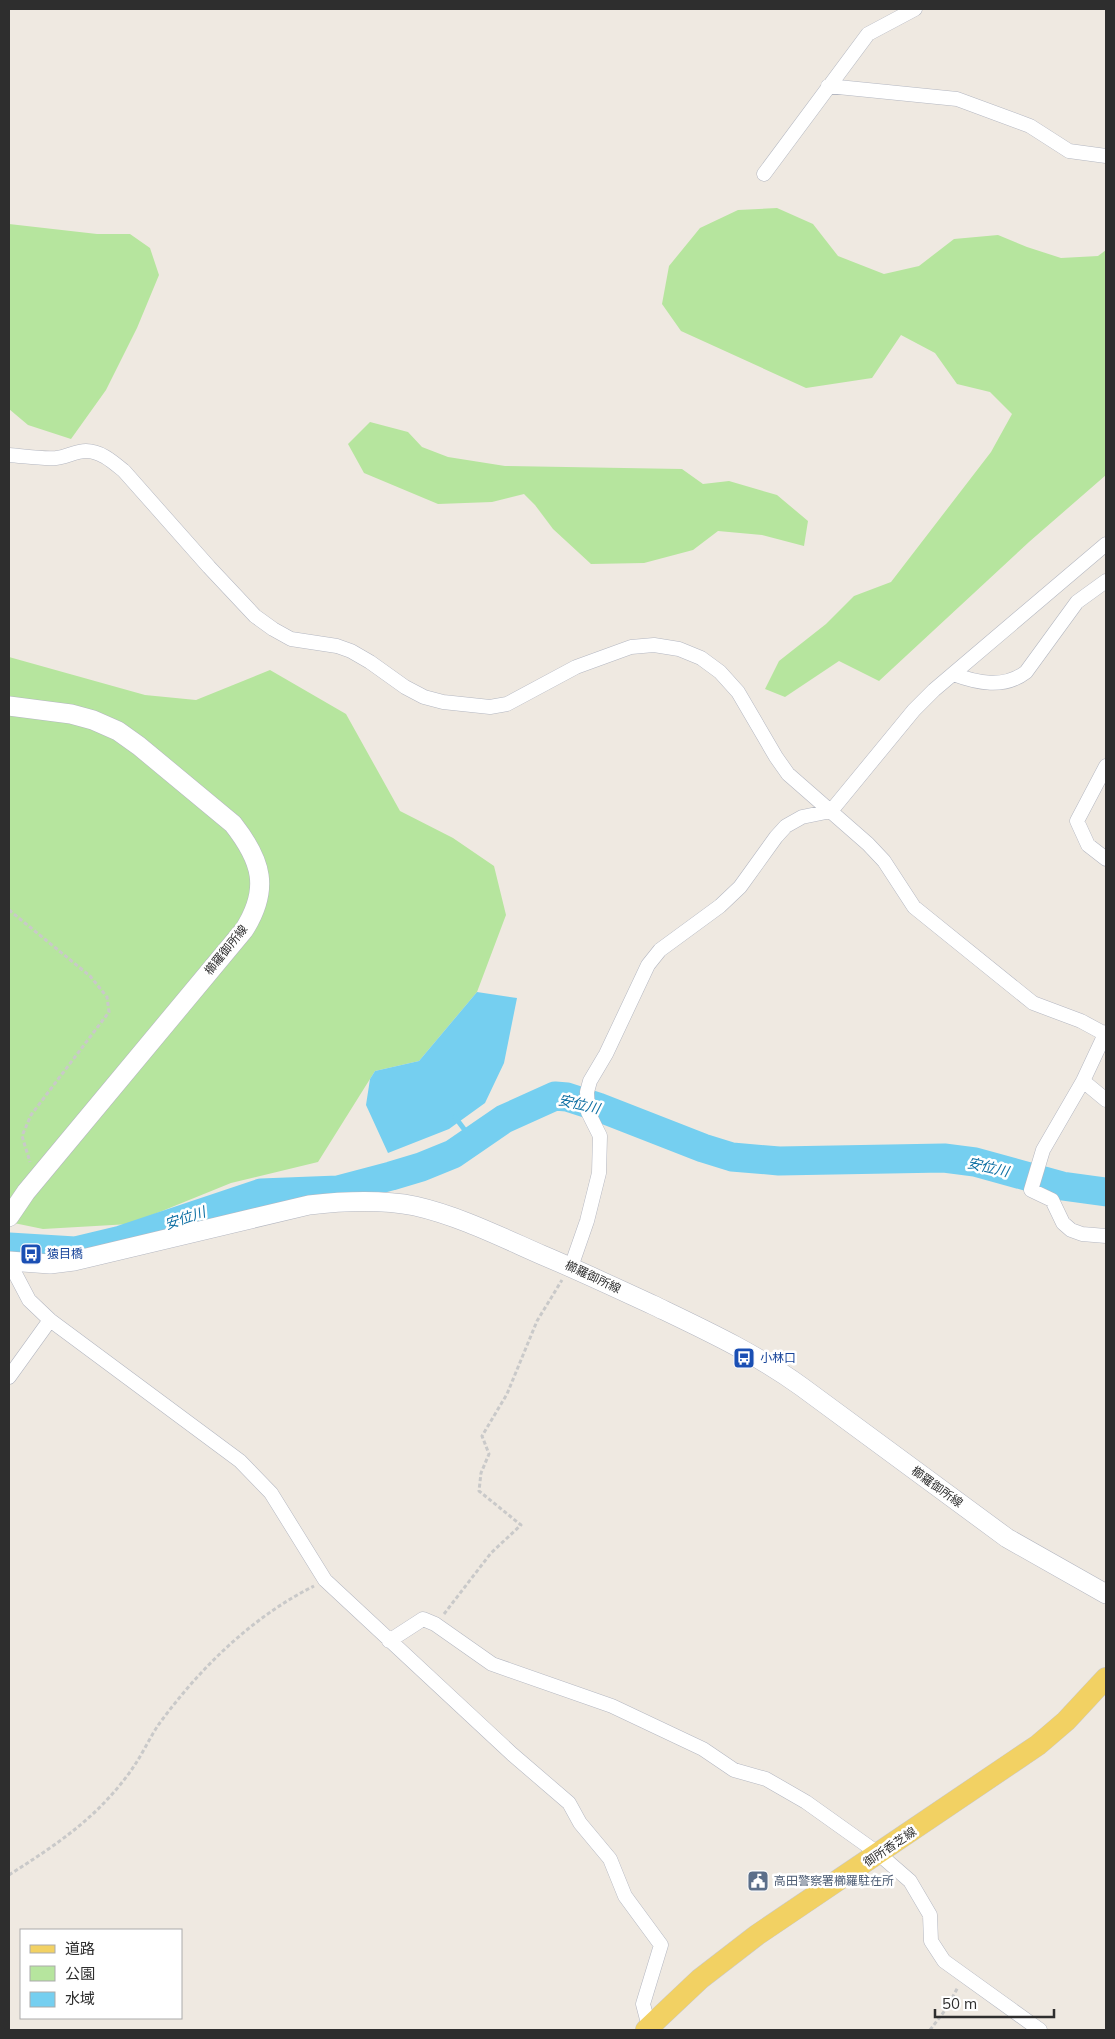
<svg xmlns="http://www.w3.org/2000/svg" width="1115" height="2039" font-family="Mulish,'Noto Sans JP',sans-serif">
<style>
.green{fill:#b6e59e}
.water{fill:#75cff0}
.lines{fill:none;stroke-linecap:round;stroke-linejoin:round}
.stream{stroke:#75cff0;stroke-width:5}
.river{stroke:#75cff0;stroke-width:29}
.minor-casing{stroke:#b4b7c1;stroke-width:15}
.secondary-casing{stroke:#b4b7c1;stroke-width:20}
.primary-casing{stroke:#c9c9c9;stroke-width:22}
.path{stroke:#c9c9c9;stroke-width:3;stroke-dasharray:4 2.5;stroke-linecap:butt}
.minor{stroke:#fff;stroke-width:14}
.secondary{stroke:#fff;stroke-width:19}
.primary{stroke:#f2d163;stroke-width:21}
.labels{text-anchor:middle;stroke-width:5;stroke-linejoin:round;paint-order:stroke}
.street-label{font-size:12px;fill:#2e2e2e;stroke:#fff}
.transit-label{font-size:12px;fill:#164399;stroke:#fff;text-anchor:start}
.service-label{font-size:12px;fill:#4e5e75;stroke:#fff;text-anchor:start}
.water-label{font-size:14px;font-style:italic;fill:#0d6fa3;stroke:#fff}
</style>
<rect width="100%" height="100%" fill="#efe9e1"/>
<path class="green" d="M777,208l36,16 25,32 46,18 35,-8 35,-27 44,-4 29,12 34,11 37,-2 8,-6v225l-77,67 -150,139 -40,-20 -54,36 -20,-8 14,-28 47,-37 28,-28 37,-14 100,-130 21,-38 -22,-22 -33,-8 -22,-31 -34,-18 -29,43 -66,10 -125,-57 -19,-27 7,-38 31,-38 38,-18z
M9,224l88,10h33l20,14 9,27 -22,53 -31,62 -35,49 -43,-14 -19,-16z
M370,422l38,10 14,15 26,10 57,9 177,3 21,15 26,-3 48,14 31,26 -4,25 -42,-11 -44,-4 -25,19 -49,13 -53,1 -38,-35 -18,-24 -11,-11 -32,8 -54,2 -74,-31 -16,-29z
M9,657l136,38 51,5 74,-30 76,44 54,97 53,27 41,28 12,49 -29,77 -58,69 -44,10 -57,91 -87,21 -101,41 -87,5 -34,-7z"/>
<path class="water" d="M477,992l40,6 -13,65 -19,40 -36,26 -61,24 -22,-48 4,-26 5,-8 44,-10z"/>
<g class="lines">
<path class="stream" d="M455,1117l18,24"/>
<path class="river" d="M9,1247l66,4 46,-11 140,-47 77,-3 53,-14 30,-9 32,-13 51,-35 51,-23 12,1 31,10 105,41 29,9 47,4 165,-3 31,4 87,24 44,6"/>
<g class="minor-casing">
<path id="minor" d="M828,86l129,13 73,27 39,25 37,5
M764,174l104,-140 47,-25
M9,455c15,1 31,4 47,3 10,-1 20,-7 30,-7 15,0 27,11 38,20l85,96 46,49 18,13 18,10 46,7 14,5 19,11 35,25 19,10 19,5 47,5 17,-3 69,-37 55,-20 23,-2 25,4 22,9 19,14 18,20 38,65 12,17 80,70 16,17 30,46 119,96 48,18 24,13
M953,674c24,9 51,15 73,-2l51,-70 29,-21
M1106,766l-29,55 11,24 18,14
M1106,1032l-23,49 -40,69 -12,40 21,10 11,23 8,7 11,4 24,2
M1083,1081l23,19
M9,1262l20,38 21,20 190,141 31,32 54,87 187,174 57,49 11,20 30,36 15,37 36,49 -18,59 6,23
M571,1267l16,-46 12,-48 1,-37 -12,-24 -1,-20 3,-11 16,-27 42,-89 12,-15 60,-44 20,-19 36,-50 10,-11 16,-9 29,-6 83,-101 20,-20 172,-146
M9,1377l41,-57
M389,1641l34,-22 12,5 57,40 120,42 91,43 31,21 32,9 40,23 73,52 31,27 20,34 1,26 13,20 96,69"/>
</g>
<g class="secondary-casing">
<path id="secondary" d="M9,706l62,8 22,6 25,11 21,15 94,78c29,37 37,65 11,106l-218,262 -17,25
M9,1261l41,3 24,-3 235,-56c35,-4 71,-6 106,1 44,10 86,31 127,49 38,16 74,33 111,50 52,25 102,48 149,82l205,151 99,56"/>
</g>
<g class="primary-casing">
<path id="primary" d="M646,2030l54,-51 57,-44 281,-190 28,-24 40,-43"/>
</g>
<path class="path" d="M9,910l81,66 17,21 2,15 -78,103 -9,21 8,26
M444,1614l47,-61 30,-28 -42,-34 2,-18 8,-19 -7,-18 25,-42 30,-73 25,-41
M9,1875c31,-20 64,-41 91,-68 12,-12 25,-27 34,-41 9,-13 16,-29 25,-42 41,-56 93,-107 155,-138
M930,2030l16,-21 12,-22"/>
<use href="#minor" class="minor"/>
<use href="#secondary" class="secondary"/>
<use href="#primary" class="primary"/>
</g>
<defs>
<g id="bus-square" transform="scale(1.125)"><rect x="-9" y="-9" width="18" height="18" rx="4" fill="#1a4fb4" stroke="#fff"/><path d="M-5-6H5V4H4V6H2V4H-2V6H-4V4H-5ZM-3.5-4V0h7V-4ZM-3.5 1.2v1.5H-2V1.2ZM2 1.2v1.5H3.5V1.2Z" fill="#fff"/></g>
<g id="civic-square" transform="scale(1.125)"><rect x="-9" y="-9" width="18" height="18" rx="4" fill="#5c6f8a" stroke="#fff"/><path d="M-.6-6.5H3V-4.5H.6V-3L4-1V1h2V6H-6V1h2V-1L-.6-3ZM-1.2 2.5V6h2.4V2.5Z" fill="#fff"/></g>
</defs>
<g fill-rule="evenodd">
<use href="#bus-square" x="31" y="1254"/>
<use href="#bus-square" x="744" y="1358"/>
<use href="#civic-square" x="758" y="1881"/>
</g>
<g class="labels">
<g class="street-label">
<text transform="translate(226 950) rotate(-51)" y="4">櫛羅御所線</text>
<text transform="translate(593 1277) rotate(25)" y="4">櫛羅御所線</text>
<text transform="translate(937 1487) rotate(36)" y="4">櫛羅御所線</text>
<text transform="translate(890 1847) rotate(-34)" y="4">御所香芝線</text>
</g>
<g class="transit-label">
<text x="47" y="1258">猿目橋</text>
<text x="760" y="1362">小林口</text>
</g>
<g class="service-label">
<text x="774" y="1885">高田警察署櫛羅駐在所</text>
</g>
<g class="water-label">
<text transform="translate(579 1104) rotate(13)" y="5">安位川</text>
<text transform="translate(988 1167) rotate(13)" y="5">安位川</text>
<text transform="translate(185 1218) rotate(-19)" y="5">安位川</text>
</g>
</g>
<rect width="1115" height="2039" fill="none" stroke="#2e2e2e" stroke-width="20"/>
<rect x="20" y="1929" width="162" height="90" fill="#ffffff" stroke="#ababab"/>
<rect x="30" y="1945" width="25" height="8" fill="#f2d163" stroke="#ababab"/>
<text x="65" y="1954" font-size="15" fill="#2e2e2e">道路</text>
<rect x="30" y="1966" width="25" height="15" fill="#b6e59e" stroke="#ababab"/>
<text x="65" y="1979" font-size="15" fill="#2e2e2e">公園</text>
<rect x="30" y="1992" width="25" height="15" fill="#75cff0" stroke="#ababab"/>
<text x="65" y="2004" font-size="15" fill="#2e2e2e">水域</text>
<path d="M935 2009v8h119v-8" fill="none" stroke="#2e2e2e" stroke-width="2.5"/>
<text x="942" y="2009" font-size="15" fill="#2e2e2e" stroke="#ffffff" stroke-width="4" paint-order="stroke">50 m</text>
</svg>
